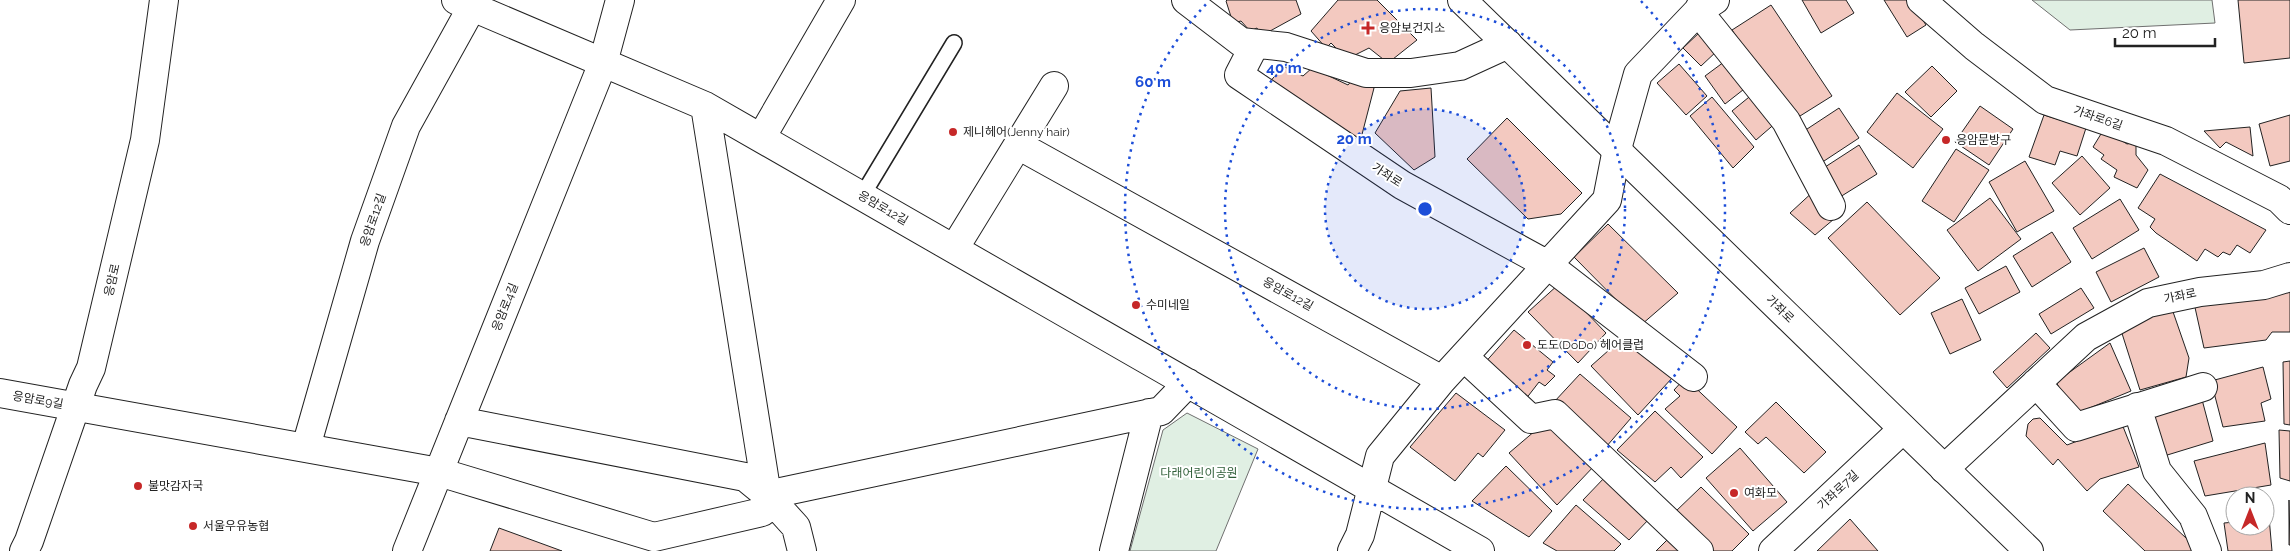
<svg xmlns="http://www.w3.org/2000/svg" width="2290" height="551" font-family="Raleway,'Noto Sans KR',sans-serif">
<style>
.green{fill:#e0efe3;stroke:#6f6f6f}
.building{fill:#f3c9c0;stroke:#222}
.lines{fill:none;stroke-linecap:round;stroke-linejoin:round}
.service-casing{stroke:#222;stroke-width:18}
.minor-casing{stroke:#222;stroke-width:30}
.secondary-casing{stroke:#222;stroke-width:30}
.service{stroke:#fff;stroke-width:15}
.minor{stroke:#fff;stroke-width:28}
.secondary{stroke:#fff;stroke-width:28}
.ring{fill:none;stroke:#1d4ed8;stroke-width:2.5;stroke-dasharray:2.5 5}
.poi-dot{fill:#c62828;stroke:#fff;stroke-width:2}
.labels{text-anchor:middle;stroke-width:4;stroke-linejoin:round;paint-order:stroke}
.poi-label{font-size:12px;fill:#222;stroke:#fff;text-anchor:start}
.street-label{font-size:12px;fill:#222;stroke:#fff}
.park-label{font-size:12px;fill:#2f5e38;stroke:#fff}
.centre{fill:#1d4ed8;stroke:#fff;stroke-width:2.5}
.ring-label{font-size:15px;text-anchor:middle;font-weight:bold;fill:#1d4ed8;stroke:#fff;stroke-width:4;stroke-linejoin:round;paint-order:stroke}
</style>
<rect width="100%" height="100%" fill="#fff"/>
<path class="green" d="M2032,0h180l3,23 -145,7z
M1187,413l71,36 -42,102h-86l33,-121z"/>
<path class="building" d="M1227,0h69l5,14 -40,22 -4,-8 -7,3 -9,-10 -8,2 -7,-22z
M1338,0h39l40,40 -29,23 -19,-15 -14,7 -17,-5 -7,-7 -5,5 -15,-17z
M1802,0h44l8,13 -33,20z
M1884,0h26l16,25 -19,12z
M2238,0h52v58l-46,5z
M1771,5l61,91 -40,25 -60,-91z
M1700,32l18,18 -17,16 -18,-18z
M1728,59l20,27 -23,18 -20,-28z
M1679,64l28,32 -21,19 -29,-32z
M1283,66l20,10 9,-8 36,17 6,-7 20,10 -15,58 -90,-63z
M1932,66l25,25 -26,26 -26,-25z
M1431,88l4,69 -21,13 -39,-37 25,-42z
M1754,93l24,28 -22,19 -24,-29z
M1897,93l46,36 -30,39 -46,-36z
M1712,97l42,50 -21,21 -43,-52z
M1980,106l33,23 -24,36 -34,-23z
M1839,108l20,30 -38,25 -20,-30z
M2044,115l42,13 -9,28 -17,-5 -5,14 -26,-8z
M2290,115v46l-20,5 -11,-42z
M1507,118l75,75 -21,21 -33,5 -61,-60z
M2250,127l3,29 -27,-14 -6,6 -16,-17z
M2104,129l23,15 9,-2v13l12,15 -11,18 -23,-11 3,-7 -16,-11 3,-4 -11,-8z
M1859,145l18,29 -37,23 -18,-28z
M1956,149l33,21 -35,52 -32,-21z
M2082,156l28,32 -30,27 -28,-32z
M2025,161l29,50 -37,21 -28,-50z
M2160,174l106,56 -16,23 -13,-8 -7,10 -7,-3 -5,5 -13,-8 -8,12 -41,-28 -6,-6 5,-8 -17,-11z
M1816,189l18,30 -19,16 -25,-22z
M1990,198l31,41 -43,32 -31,-41z
M2120,199l19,31 -47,29 -19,-31z
M1867,202l73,76 -40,37 -72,-77z
M1608,224l70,69 -37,32 -67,-68z
M2052,232l19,30 -39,25 -19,-31z
M2144,248l15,29 -48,25 -15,-30z
M2006,266l14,26 -41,22 -14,-26z
M1559,284l47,49 -28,30 -50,-51z
M2081,288l13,20 -43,26 -12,-20z
M2290,291v41h-18l-6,8 -62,8 -10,-45z
M1962,299l19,41 -31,14 -19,-41z
M2171,306l18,52 -3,19 -46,13 -21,-66z
M1514,330l39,32 -6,8 8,6 -10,10 -6,-4 -17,22 -40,-38z
M2036,333l14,15 -43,40 -14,-16z
M1627,334l46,43 -35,38 -47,-49z
M2110,343l21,48 -56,23 -19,-32z
M2290,361v64l-6,-1 -1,-62z
M2263,367l8,32 -10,4 4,18 -42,6 -12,-46z
M1580,374l51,44 -25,29 -52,-45z
M1685,378l52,49 -25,27 -47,-45 15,-13 -6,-6z
M2200,392l13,49 -49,15 -14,-48z
M1456,393l49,37 -22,27 -5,-4 -23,28 -45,-34z
M1776,402l50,50 -22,21 -38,-36 -8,7 -13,-12z
M1655,411l48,46 -22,21 -10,-11 -16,15 -38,-32z
M2040,418l27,27 55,-21 17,43 -39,12 -13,12 -29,-32 -5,6 -27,-29 2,-12 5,-5z
M1549,419l47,45 -39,41 -48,-52z
M2279,430l11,1v50l-10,-3z
M2265,443l6,42 -66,11 -11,-35z
M1740,448l47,54 -34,29 -47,-53z
M1506,466l46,45 -23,26 -57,-36z
M1606,476l44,42 -21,22 -46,-40z
M2128,484l72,67h-55l-42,-40z
M1701,487l48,47 -17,17h-19l-39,-38z
M2289,500l1,45h-1z
M1576,505l45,39 -7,7h-57l-14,-8z
M2269,517l3,34h-44l-4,-28 11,-1v4h30v-8z
M1850,519l28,32h-61z
M499,528l63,23h-72z
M1671,536l16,15h-31z"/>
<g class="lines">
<g class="service-casing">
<path id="service" d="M862,196l92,-153"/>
</g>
<g class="minor-casing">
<path id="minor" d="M456,0l249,106 775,445
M1186,0l55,42 45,5 80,26h45l49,-7 48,-22
M1704,0l-6,11 88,110 45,85
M1921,0l53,46 71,54 121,41 113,58 11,11
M1255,44l-16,31 163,110 146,80 145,112
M705,106l62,389 29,32 6,24
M761,138l80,-138
M1018,145l424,235
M954,249l100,-163
M1464,357l67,62 24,-5 144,137
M2036,383l40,44 127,-40
M0,393l439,79 215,65 108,-25 5,-17
M2137,407l20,64 36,45 14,35
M459,421l286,56 22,18
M306,447l59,-206 41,-115 66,-119
M1944,469l142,-132 62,-34 52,-11 64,-7 26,-8
M767,495l394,-84 27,-28
M407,551l196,-488 17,-63
M1114,551l35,-138
M1352,551l8,-16 20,-79 62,-76 165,-180 10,-51 21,-75 60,-63 17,-11
M1773,551l130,-122"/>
</g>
<g class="secondary-casing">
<path id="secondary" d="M1462,0l567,551
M24,551l5,-10 54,-156 8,-17 54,-228 19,-140"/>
</g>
<use href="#service" class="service"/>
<use href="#minor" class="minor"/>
<use href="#secondary" class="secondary"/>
</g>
<circle cx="1425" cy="209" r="100" fill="#1d4ed8" fill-opacity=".12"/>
<g class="ring">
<circle cx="1425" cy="209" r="100"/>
<circle cx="1425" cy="209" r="200"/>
<path d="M1641 1A300 300 0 1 1 1209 1"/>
</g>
<g class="poi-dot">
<path d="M1365.5 20.5h5v5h5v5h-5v5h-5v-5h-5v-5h5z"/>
<circle cx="953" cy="132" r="5"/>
<circle cx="1946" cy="140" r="5"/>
<circle cx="1136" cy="305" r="5"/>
<circle cx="1527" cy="345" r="5"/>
<circle cx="138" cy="486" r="5"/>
<circle cx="1734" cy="493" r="5"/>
<circle cx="193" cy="526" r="5"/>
</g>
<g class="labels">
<g class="poi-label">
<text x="1379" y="32">응암보건지소</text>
<text x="963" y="136">제니헤어(Jenny hair)</text>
<text x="1956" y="144">응암문방구</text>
<text x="1146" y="309">수미네일</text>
<text x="1537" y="349">도도(DoDo) 헤어클럽</text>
<text x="148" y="490">불맛감자국</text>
<text x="1744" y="497">여화모</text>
<text x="203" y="530">서울우유농협</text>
</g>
<g class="street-label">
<text transform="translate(2098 118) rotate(19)" y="4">가좌로6길</text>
<text transform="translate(1387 175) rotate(33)" y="4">가좌로</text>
<text transform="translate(883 208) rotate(30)" y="4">응암로12길</text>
<text transform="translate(373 220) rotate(-71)" y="4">응암로12길</text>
<text transform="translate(112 280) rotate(-77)" y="4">응암로</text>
<text transform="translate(1288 294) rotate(29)" y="4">응암로12길</text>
<text transform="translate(2180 296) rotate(-12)" y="4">가좌로</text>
<text transform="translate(505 307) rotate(-68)" y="4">응암로4길</text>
<text transform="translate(1780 309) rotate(44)" y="4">가좌로</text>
<text transform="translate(38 400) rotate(10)" y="4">응암로9길</text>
<text transform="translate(1838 490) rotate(-43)" y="4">가좌로7길</text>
</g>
<g class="park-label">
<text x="1199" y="477">다래어린이공원</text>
</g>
</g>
<circle cx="1425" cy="209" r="8" class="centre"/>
<g class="ring-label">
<text x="1284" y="73">40 m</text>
<text x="1153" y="87">60 m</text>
<text x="1354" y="144">20 m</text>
</g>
<g transform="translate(2250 511)"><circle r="24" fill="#ffffff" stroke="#a7a7a7"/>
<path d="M0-4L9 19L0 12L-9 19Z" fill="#c62828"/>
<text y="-8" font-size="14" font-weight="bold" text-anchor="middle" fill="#222222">N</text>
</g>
<path d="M2115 38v8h100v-8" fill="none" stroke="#222222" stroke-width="2.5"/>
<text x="2122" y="38" font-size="15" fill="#222222" stroke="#ffffff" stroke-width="4" paint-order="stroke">20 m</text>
</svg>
